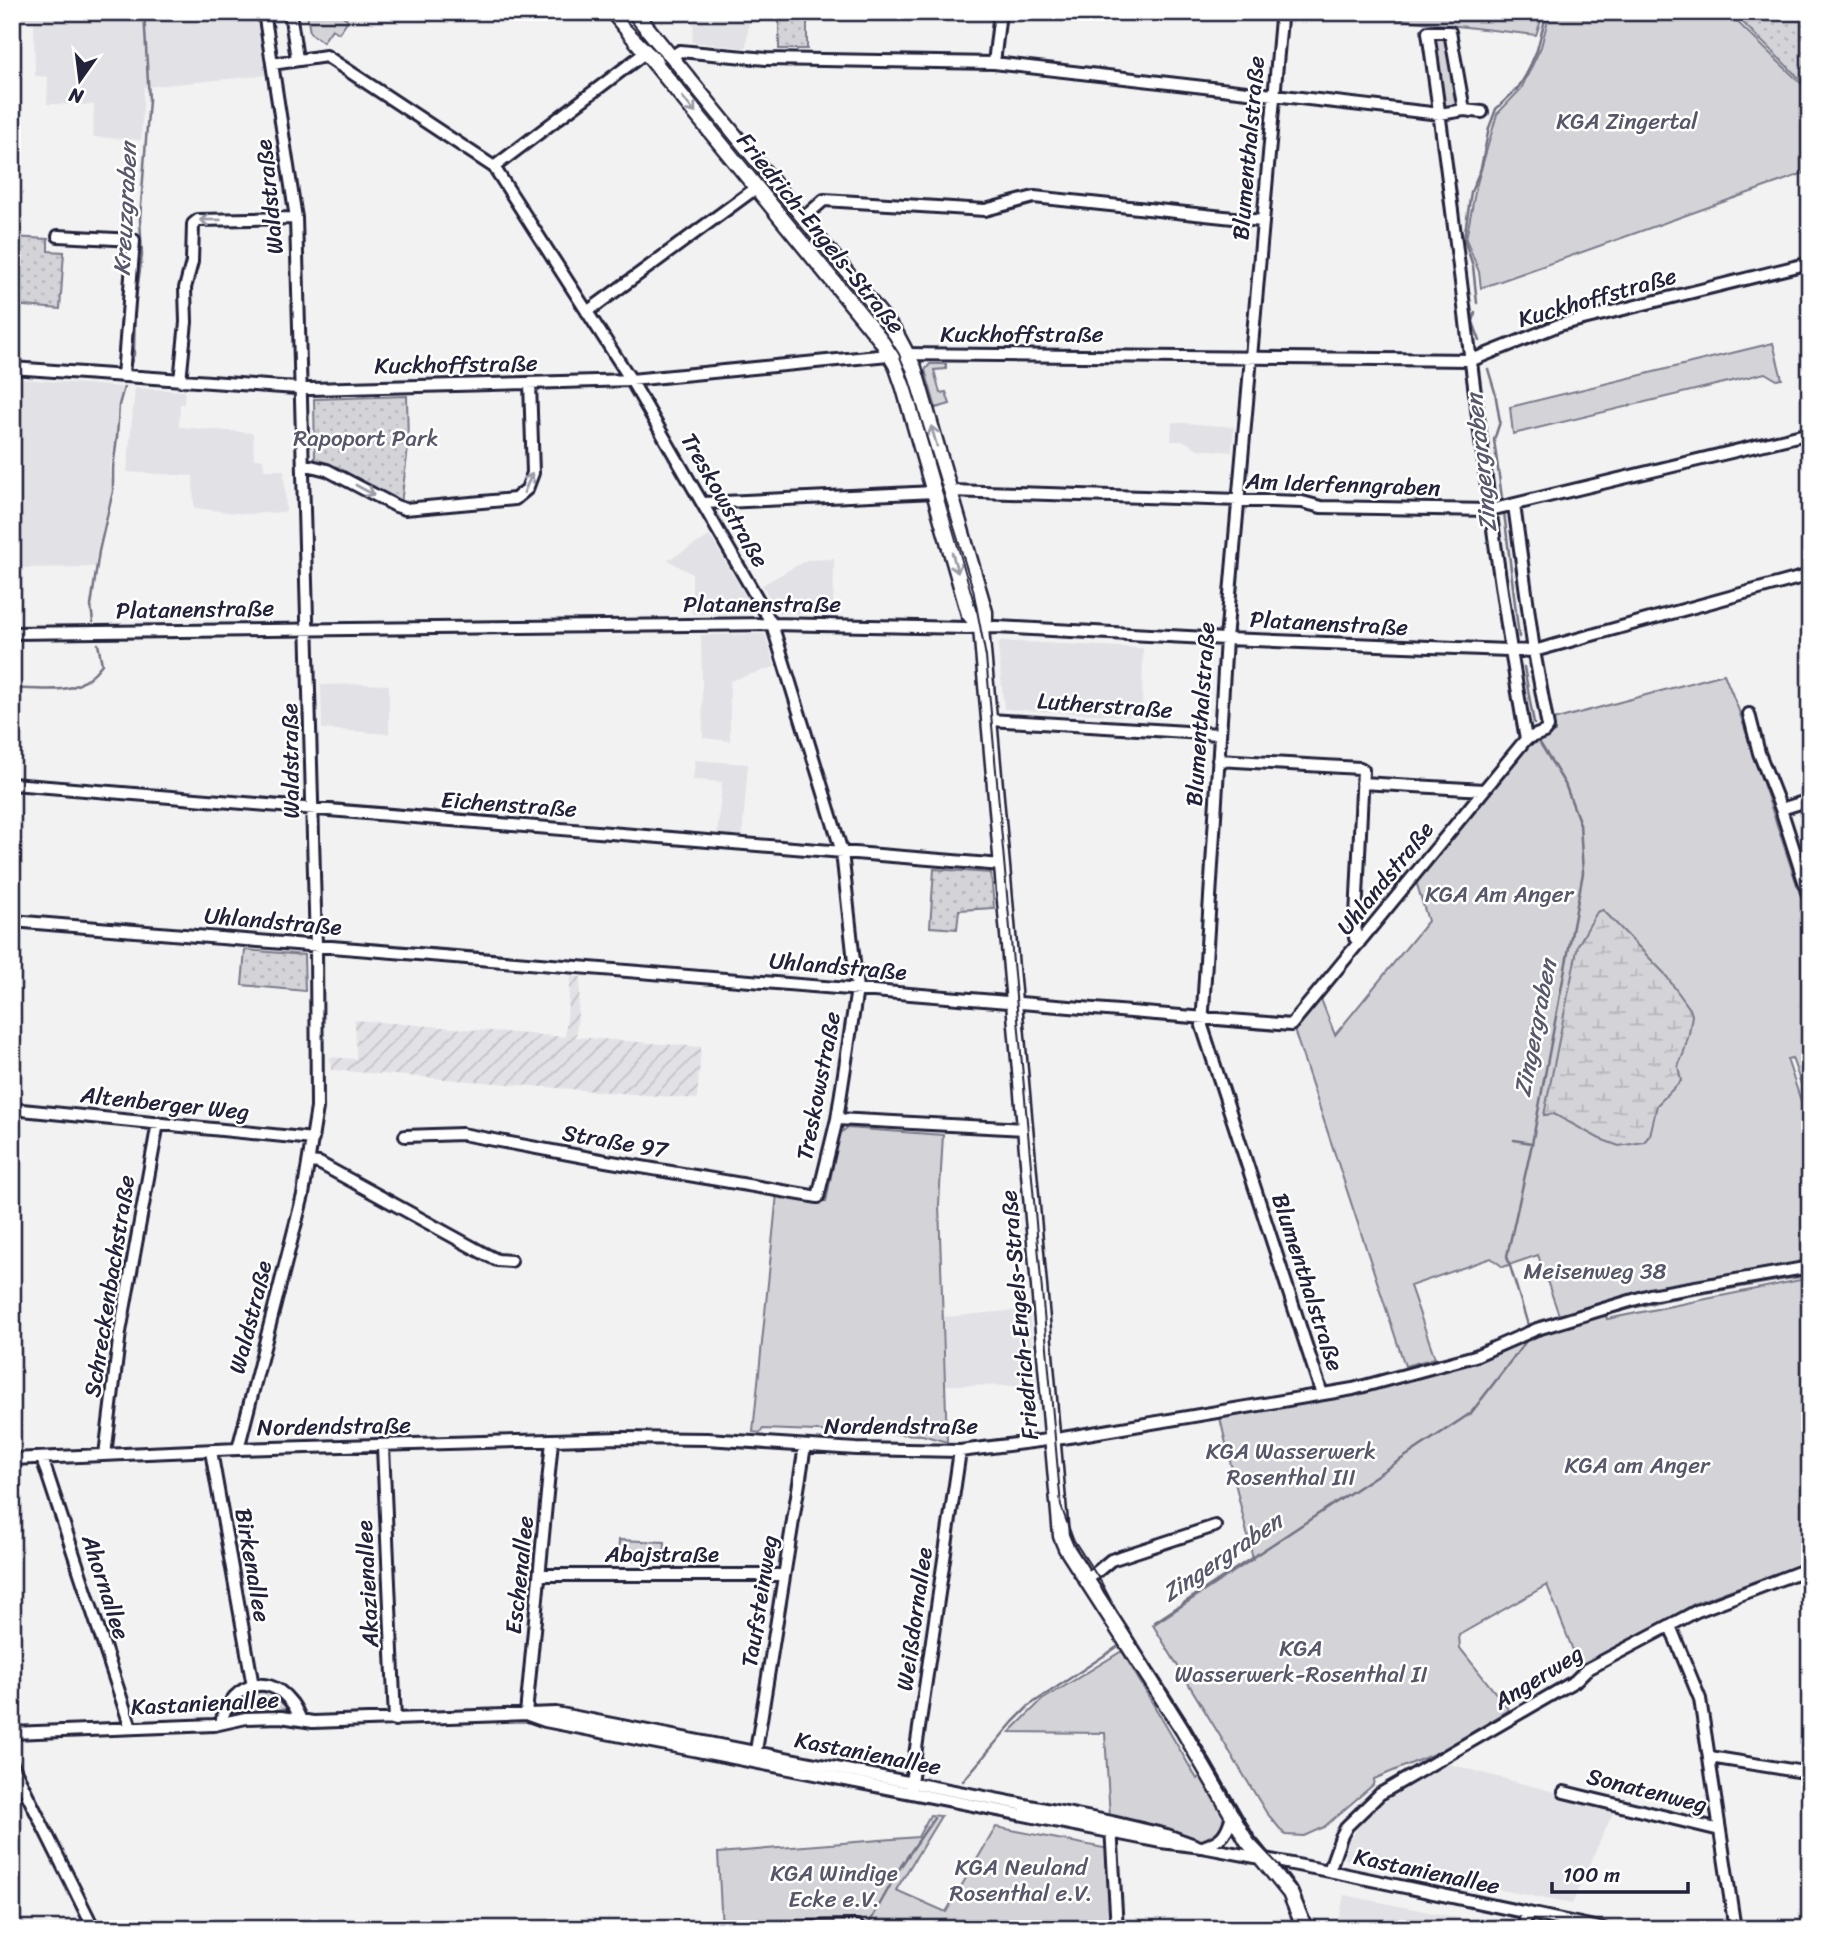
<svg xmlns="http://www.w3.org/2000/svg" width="1822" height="1941" font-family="Sriracha,sans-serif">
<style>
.built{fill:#e2e2e6}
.industrial{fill:url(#industrial-furrows)}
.green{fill:#d3d3d8;stroke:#7a7a8a;stroke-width:2}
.wetland{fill:url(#wetland-marsh);stroke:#7a7a8a;stroke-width:2}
.park{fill:url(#park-dots);stroke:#7a7a8a;stroke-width:2}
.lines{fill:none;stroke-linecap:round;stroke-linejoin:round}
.stream{stroke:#727282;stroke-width:2.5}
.minor-casing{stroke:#22223b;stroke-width:16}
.major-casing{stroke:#22223b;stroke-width:19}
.minor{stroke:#fff;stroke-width:10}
.major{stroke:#fff;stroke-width:14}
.tram{stroke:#22223b;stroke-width:2}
.oneway{stroke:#9c9ca7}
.labels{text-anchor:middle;stroke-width:5;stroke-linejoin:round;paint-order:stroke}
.park-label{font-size:23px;fill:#57576a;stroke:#fff}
.street-label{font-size:23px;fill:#22223b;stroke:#fff}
.water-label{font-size:24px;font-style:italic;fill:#58586b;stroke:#fff}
</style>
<defs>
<pattern id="industrial-furrows" width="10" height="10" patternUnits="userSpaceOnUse" patternTransform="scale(1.75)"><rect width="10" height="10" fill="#e2e2e6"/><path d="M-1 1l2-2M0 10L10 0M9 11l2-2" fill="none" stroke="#c2c2c6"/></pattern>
<pattern id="wetland-marsh" width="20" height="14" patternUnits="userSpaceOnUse" patternTransform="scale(1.75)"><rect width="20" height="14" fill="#d3d3d8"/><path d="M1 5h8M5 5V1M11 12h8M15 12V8" fill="none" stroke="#b5b5ba"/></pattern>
<pattern id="park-dots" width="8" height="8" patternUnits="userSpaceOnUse" patternTransform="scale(1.75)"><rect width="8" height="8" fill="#d3d3d8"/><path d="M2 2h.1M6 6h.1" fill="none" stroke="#b5b5ba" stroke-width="1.8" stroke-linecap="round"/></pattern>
</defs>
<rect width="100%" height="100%" fill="#f2f2f3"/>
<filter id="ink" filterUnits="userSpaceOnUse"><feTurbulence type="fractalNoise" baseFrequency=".0143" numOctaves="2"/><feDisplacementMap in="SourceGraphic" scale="14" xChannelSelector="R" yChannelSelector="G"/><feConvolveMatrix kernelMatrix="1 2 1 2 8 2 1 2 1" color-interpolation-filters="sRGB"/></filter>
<g filter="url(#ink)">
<path class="built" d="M12,12h247l9,63 -124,12 -3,53 -48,-3 1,-32 -47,-1 1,-27 -13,-1 -1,-55 -22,-1z
M695,12h55l-4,36 -54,-6z
M12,378l110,9 -6,29v19l-7,37 3,10 -4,32 -11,36 -2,17 -83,1z
M135,388l50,3 -1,13h-4l-1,23 74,6 1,26h9l1,11h20l2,42 -40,2 -52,-6 -1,-32 -66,-4z
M1172,422l62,5 -2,25 -34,-3 -14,-8h-13z
M710,536l38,64 -8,14h-48v-40l-24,-14z
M834,559l-1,56 -54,-2 -17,-28 45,-25z
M765,634l10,33 -45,14v60l-27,-3 -2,-103z
M1001,641l142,7 -1,69 -138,-8 -6,-63z
M361,684l28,1v49l-67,-5 -1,-44z
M695,760l53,4 -6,74 -25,-3 5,-53 -29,-2z
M1029,1309l6,77 -89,-1 -2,-68z
M1445,1763l170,45 -43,96 -227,-45 3,-17 15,-22 29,-24z
M1344,1895l145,29 -1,5h-151z"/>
<path class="industrial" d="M571,976l10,1 -5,60 125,10 -4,52 -366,-29 -1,-13 26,2 -1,-39 210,17z"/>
<path class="green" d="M315,12h23l10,8 -9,13 -7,-4 -9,13 -13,-9 -3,-19z
M1334,12h210l-8,23z
M1550,12h177l83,80v79l-329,117 -2,-16 -13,-33 10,-52 21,-73 24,-25 20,-42z
M1431,35h17l11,71 -16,2z
M1773,343l9,36 -5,1 -12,-7 -252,61 -3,-27z
M930,364h16v5l-12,1 6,23 6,-1 4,12 -14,4 -11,-38z
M1724,674l14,34 72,216v186l-18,-52 -5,1 23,69v133l-155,27 -96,27 -21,-60 -35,12 -12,-9 -81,28 25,72 -30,8 -111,-336 2,-6 23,-30 16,41 93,-114 -13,-43 118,-139 22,-7 -2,-12z
M847,1128l96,7 -4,70 8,237 -25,-7 -159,-6 -3,4 -7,-1 24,-238 49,8 13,-68z
M1810,1278v283l-112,41 -118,66 -33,-83 -88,50 1,13 49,62 -68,41 -67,28 -1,6 -49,42 -20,9 -19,-1 -19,-23 -113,-187 100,-66 -33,-141 114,-19 79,-20 75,-23 53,-25 63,-18 3,6z
M619,1540l46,2 -1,19 -46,-2z
M1122,1651l75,128 5,-4 25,39 -7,22 -16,5 -94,-22 -5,-86 -95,-1 32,-32z
M256,1691c14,0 27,5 32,18l-56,4 7,-14z
M930,1815l11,1 -45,74 50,22 50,-85 113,22 5,80h-392l-4,-76 200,-16z"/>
<path class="wetland" d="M1603,910l61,63 26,36 2,6 -3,19 -6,21 -5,11 3,15 -24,24 -7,30 -6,7 -25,4 -19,-7 -46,-25 -10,1 34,-170 19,-33z"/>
<path class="park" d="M779,12h28v37h-28z
M1732,12h78v75l-9,-7z
M12,237l36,2v12l16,1 -4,57 -48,-4z
M407,396l1,52 -7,56 -64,-34 -22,-9 -1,-62z
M934,869l57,4 3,35 -35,2 -2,19 -27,-2z
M245,950l59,5 1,36 -63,-6z"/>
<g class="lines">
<path class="stream" d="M1477,303l-4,-37 -9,-27 7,-47 10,-24 8,-40 7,-19 22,-21 8,-13 11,-25 10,-38
M1475,313l-2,9 7,19
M130,366l4,-12 1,-49 7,-50 -2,-36 9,-119 -5,-88
M1488,369l7,23 5,30 -6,18 9,65
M1504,512l15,125
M93,622l-2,-16 8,-55 14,-60v-23l4,-31 2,-32 5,-18
M1524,667l10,57
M12,689c38,-2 63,11 90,-25l-4,-20
M1514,1140l17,3
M1617,1312l47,-12 146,-25
M1528,1325l-21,-69 25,-112 51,-271 -3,-49 -15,-40 -25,-41
M1155,1622l316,-209 59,-77
M963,1781l50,-59 17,-17 87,-58
M866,1929l35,-63 33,-48"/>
<g class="minor-casing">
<path id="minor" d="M290,12l7,47
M1281,19l-55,620 -24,387 120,368
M994,63l6,-51
M272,64l54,-8 168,111 137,213 141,244 70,228 15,137 -20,130 -19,78 -212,-36 -144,-27 -57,2
M1464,110l-14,-78h-22c34,235 56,473 98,707
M494,167l152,-115 25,5 9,-6 86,8 228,4 446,51 24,-4 18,2
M802,219l22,-19 161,10 49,-13 228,24
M58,236l76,4 -11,136
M587,312l169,-124
M12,368l299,21 320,-9 268,-26 573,6 87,-35 251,-62
M180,381l6,-59 -1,-34 7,-26 1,-38 5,-4 98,-2
M303,464l24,6 69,36 9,3 110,-10 12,-10 6,-16 -3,-90
M950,491l352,11 19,5 169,3 320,-77
M703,503l232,-11
M12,633l760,-9 195,4 29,-1 230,12 308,12 276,-76
M1749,714l10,39 22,56 29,91
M990,720l229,14
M1218,760l142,8 3,2 -8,168 4,5
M1362,783l122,7
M12,784l990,81
M1781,809l29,-9
M12,921l1279,104 235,-286 18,-7 4,-5 -14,-76 -20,-146
M12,1109l301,30
M837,1119l188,10
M310,1162l9,1 164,90 14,7 14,1
M383,1447l12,273
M238,1449l65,-254 14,-87 -1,-162 -20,-728 -32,-206
M211,1451l42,235
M105,1455l15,-123 38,-209
M42,1458l89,270
M12,1459l226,-10 383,-11 86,1 149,10 104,2 103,-13 290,-49 122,-33 62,-27 113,-34 160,-28
M541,1575h243
M1087,1580l24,-20 104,-34
M1670,1626l30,73 35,230
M526,1714l26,-273
M528,1715l17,6 616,121 41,5 127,24 275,58
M221,1723c7,-34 44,-54 69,-22 5,5 8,13 11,19
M12,1733l202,-8 32,-7 35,-1 32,5 243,-9 556,109 55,13 33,12
M755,1757l50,-311
M1710,1757l100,16
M12,1764l82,165
M910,1789l50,-338
M1564,1792l156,38
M1111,1827l6,102
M1203,1847c19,-7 24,-13 29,-32
M1329,1871l12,-34 6,-11 33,-32 195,-113 11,-11 111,-59 113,-43
M725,1929l132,-3
M1524,1929l2,-16"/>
</g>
<g class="major-casing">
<path id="major" d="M613,12l268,328 15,25 8,23 65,226 12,14
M634,12l262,322 18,34 71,244v8l-4,8 80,908 5,12 117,182 64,110 43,53 15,36"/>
</g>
<use href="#minor" class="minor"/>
<use href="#major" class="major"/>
<path class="tram" d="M617,12l48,48 212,260 22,34 12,32 62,203 13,68 75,849 12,33 28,43 17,32
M1114,1607l75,120 65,112 34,36 10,14 16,40"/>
</g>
<defs><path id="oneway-shaft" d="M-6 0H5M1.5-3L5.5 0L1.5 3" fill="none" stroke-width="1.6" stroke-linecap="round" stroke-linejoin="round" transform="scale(1.75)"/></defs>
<g class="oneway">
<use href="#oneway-shaft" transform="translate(689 105) rotate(51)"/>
<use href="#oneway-shaft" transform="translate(210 220) rotate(179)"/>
<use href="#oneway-shaft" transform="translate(934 436) rotate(-106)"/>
<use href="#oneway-shaft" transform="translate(528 483) rotate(-67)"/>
<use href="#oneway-shaft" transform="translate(365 490) rotate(29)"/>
<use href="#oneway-shaft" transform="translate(955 563) rotate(74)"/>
</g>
</g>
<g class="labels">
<g class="park-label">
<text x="1627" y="129">KGA Zingertal</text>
<text x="366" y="446">Rapoport Park</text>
<text x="1499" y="902">KGA Am Anger</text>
<text x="1595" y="1279">Meisenweg 38</text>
<text x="1291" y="1459">KGA Wasserwerk<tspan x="1291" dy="26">Rosenthal III</tspan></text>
<text x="1637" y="1473">KGA am Anger</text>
<text x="1301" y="1656">KGA<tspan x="1301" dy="26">Wasserwerk-Rosenthal II</tspan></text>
<text x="1021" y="1875">KGA Neuland<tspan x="1021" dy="26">Rosenthal e.V.</tspan></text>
<text x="834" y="1881">KGA Windige<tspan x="834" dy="26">Ecke e.V.</tspan></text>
</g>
<g class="street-label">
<text transform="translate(1248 148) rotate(-85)" y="8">Blumenthalstraße</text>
<text transform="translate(269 197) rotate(-96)" y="8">Waldstraße</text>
<text transform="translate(821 233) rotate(51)" y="8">Friedrich-Engels-Straße</text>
<text transform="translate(1597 297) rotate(-16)" y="8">Kuckhoffstraße</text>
<text x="1022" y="342">Kuckhoffstraße</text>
<text transform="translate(456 364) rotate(-1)" y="8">Kuckhoffstraße</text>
<text transform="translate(1343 484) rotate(2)" y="8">Am Iderfenngraben</text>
<text transform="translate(725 500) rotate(60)" y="8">Treskowstraße</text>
<text x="762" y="612">Platanenstraße</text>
<text transform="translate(195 609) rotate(-1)" y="8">Platanenstraße</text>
<text transform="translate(1329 623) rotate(3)" y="8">Platanenstraße</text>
<text transform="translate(1105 705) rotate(4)" y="8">Lutherstraße</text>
<text transform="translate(1200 714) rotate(-86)" y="8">Blumenthalstraße</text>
<text transform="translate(290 761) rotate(-91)" y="8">Waldstraße</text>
<text transform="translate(509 804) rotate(4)" y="8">Eichenstraße</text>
<text transform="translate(1385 878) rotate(-51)" y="8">Uhlandstraße</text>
<text transform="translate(273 921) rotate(5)" y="8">Uhlandstraße</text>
<text transform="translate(838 966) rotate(5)" y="8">Uhlandstraße</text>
<text transform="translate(818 1086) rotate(-79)" y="8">Treskowstraße</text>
<text transform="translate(165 1103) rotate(6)" y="8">Altenberger Weg</text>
<text transform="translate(615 1141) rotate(10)" y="8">Straße 97</text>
<text transform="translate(1308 1282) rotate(72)" y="8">Blumenthalstraße</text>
<text transform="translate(109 1286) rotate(-81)" y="8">Schreckenbachstraße</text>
<text transform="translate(1019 1315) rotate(-95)" y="8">Friedrich-Engels-Straße</text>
<text transform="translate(250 1317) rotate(-76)" y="8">Waldstraße</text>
<text transform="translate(334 1426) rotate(-1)" y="8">Nordendstraße</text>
<text x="901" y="1434">Nordendstraße</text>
<text x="662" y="1562">Abajstraße</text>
<text transform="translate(253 1565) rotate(80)" y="8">Birkenallee</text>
<text transform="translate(519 1575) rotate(-84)" y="8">Eschenallee</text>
<text transform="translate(367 1584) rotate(-93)" y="8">Akazienallee</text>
<text transform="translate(106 1587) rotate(72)" y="8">Ahornallee</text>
<text transform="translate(759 1601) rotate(-81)" y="8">Taufsteinweg</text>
<text transform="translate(914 1619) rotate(-82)" y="8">Weißdornallee</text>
<text transform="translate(1538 1677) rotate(-32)" y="8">Angerweg</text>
<text transform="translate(205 1703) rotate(-3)" y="8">Kastanienallee</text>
<text transform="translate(868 1753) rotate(11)" y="8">Kastanienallee</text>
<text transform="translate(1647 1790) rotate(14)" y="8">Sonatenweg</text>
<text transform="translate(1427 1871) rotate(12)" y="8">Kastanienallee</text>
</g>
<g class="water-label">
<text transform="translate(125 209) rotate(-87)" y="8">Kreuzgraben</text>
<text transform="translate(1481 463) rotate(-96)" y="8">Zingergraben</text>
<text transform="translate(1535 1028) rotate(-79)" y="8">Zingergraben</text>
<text transform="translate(1222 1557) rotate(-34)" y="8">Zingergraben</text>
</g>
</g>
<rect width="1822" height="1941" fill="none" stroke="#fff" stroke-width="42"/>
<rect x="21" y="21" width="1780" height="1899" fill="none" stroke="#22223b" stroke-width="2.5" filter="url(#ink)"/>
<g transform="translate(80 80) rotate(194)" stroke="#ffffff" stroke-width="5" paint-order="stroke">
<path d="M0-5L12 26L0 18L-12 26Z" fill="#22223b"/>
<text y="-10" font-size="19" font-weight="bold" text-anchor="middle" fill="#22223b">N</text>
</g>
<path d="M1552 1882v10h136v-10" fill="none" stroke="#22223b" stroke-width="3.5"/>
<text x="1563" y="1882" font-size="21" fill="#22223b" stroke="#ffffff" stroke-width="5" paint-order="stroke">100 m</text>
</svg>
